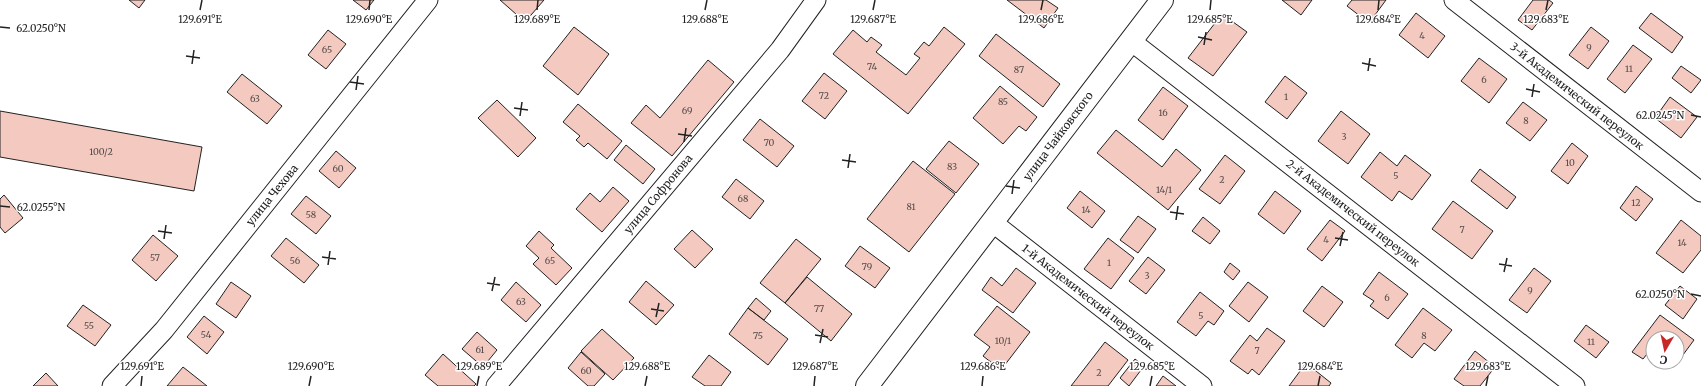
<svg xmlns="http://www.w3.org/2000/svg" width="1701" height="386" font-family="Merriweather,serif">
<style>
.building{fill:#f3c9c0;stroke:#222}
.lines{fill:none;stroke-linecap:round;stroke-linejoin:round}
.street-casing{stroke:#222;stroke-width:21}
.secondary-casing{stroke:#222;stroke-width:24}
.street{stroke:#fff;stroke-width:19}
.secondary{stroke:#fff;stroke-width:22}
.ticks{fill:none;stroke:#222;stroke-width:1.5}
.labels{text-anchor:middle;stroke-width:3;stroke-linejoin:round;paint-order:stroke}
.number-label{font-size:9px;fill:#564c4a}
.street-label{font-size:11px;fill:#222;stroke:#fff}
.ticks-label{font-size:10px;text-anchor:middle;fill:#222;stroke:#fff;stroke-width:3;stroke-linejoin:round;paint-order:stroke}
</style>
<rect width="100%" height="100%" fill="#fff"/>
<path class="building" d="M129,0h16l-6,8z
M353,0h21l-8,10z
M500,0h44l-19,22z
M1007,0h39l12,8 -14,20z
M1282,0h30l-11,15z
M1352,0h34l-17,23 -22,-17z
M1533,0h16l4,3 -21,27 -14,-10z
M1416,13l29,23 -17,22 -29,-23z
M1651,13l32,24 -11,16 -33,-25z
M1222,14l25,18 -34,44 -25,-18z
M574,27l35,27 -31,41 -35,-29z
M944,27l21,17 -57,70 -75,-60 20,-24 14,12 4,-5 11,8 -6,7 30,23 14,-17 -6,-4 10,-12 5,4z
M1591,27l18,14 -21,28 -19,-14z
M328,30l18,14 -20,25 -18,-14z
M996,34l64,50 -17,23 -64,-51z
M1633,45l19,14 -27,34 -18,-14z
M1479,58l28,21 -18,24 -28,-22z
M708,60l26,22 -62,74 -41,-33 15,-18 14,13z
M1681,66l20,14 -10,13 -19,-15z
M824,73l23,18 -22,28 -23,-18z
M242,74l40,32 -15,18 -40,-32z
M1285,76l22,17 -20,26 -22,-17z
M1000,86l37,31 -11,14 -7,-5 -16,18 -30,-26z
M1163,87l25,19 -25,34 -25,-20z
M1670,97l27,20 -16,21 -26,-20z
M497,100l39,38 -18,19 -40,-39z
M1523,102l24,18 -17,21 -24,-18z
M578,104l44,37 -15,18 -19,-16 -4,4 -8,-7 4,-4 -17,-14z
M0,111l202,36 -8,44 -194,-34z
M1341,111l29,23 -22,30 -30,-23z
M760,119l34,27 -17,21 -34,-27z
M1116,130l46,37 14,-18 25,21 -33,40 -71,-57z
M949,141l30,23 -23,29 -30,-24z
M1572,143l16,13 -20,28 -17,-13z
M626,145l29,24 -12,15 -29,-24z
M336,151l20,17 -17,20 -20,-17z
M1380,152l17,14 8,-11 26,20 -19,25 -13,-9 -7,10 -31,-24z
M1225,155l20,16 -25,33 -21,-15z
M913,161l42,33 -46,58 -42,-33z
M1480,169l36,28 -9,12 -36,-28z
M736,179l28,22 -14,18 -28,-22z
M1636,186l17,13 -17,22 -16,-13z
M613,187l16,14 -27,31 -26,-23 14,-16 10,9z
M1080,191l25,20 -13,17 -25,-20z
M1275,191l26,20 -17,23 -26,-20z
M4,195l19,23 -18,15 -5,-6v-28z
M306,196l25,20 -15,18 -25,-20z
M1453,201l40,30 -21,28 -40,-30z
M1138,216l18,13 -18,24 -18,-13z
M1203,217l17,14 -10,13 -18,-13z
M1330,220l15,11 -23,30 -15,-12z
M1681,220l20,16v14l-18,23 -27,-20z
M692,230l21,19 -18,19 -21,-19z
M539,231l15,14 -3,3 21,20 -16,17 -23,-21 6,-6 -13,-12z
M153,235l25,21 -22,25 -24,-21z
M286,238l33,27 -15,18 -33,-27z
M1108,238l26,20 -23,31 -27,-20z
M796,239l25,20 -36,44 -25,-20z
M860,246l30,22 -15,20 -30,-22z
M1148,257l17,13 -19,24 -17,-13z
M1230,263l10,8 -7,9 -9,-8z
M1016,268l20,15 -23,30 -31,-23 9,-13 11,9z
M1534,268l17,13 -24,32 -18,-13z
M1379,272l29,22 -20,25 -18,-13 4,-5 -11,-7z
M807,277l45,37 -21,27 -46,-38z
M646,281l28,24 -18,20 -27,-23z
M231,282l20,14 -15,22 -20,-14z
M516,282l25,23 -15,17 -25,-22z
M1248,282l20,15 -19,25 -20,-16z
M1322,286l21,16 -19,25 -21,-16z
M1680,286l17,13 -14,20 -18,-14z
M1200,292l24,19 -10,14 -6,-4 -12,15 -19,-14z
M756,298l15,13 -7,9 -16,-12z
M83,305l28,20 -16,21 -28,-20z
M997,306l33,26 -29,38 -18,-14 7,-9 -16,-12z
M748,308l40,31 -20,26 -39,-31z
M1423,308l29,22 -17,21 -11,-8 -12,15 -17,-13z
M1660,315l34,25 -17,23v-25h-24v21l-6,-5 -4,5 -11,-7z
M204,316l20,16 -17,22 -20,-17z
M1586,325l23,17 -13,16 -22,-17z
M1267,328l18,13 -26,34 -7,-6 -4,5 -18,-13 20,-26 7,6z
M602,329l32,29 -21,22 -32,-29z
M477,332l20,18 -14,17 -21,-18z
M1105,342l23,18 -20,26h-37z
M1475,351l20,16 -15,19h-16l-10,-7z
M581,352l24,22 -11,12h-6l-20,-18z
M443,354l33,30 -2,2h-36l-13,-11z
M709,355l22,17 -10,14h-16l-13,-9z
M1135,359l9,7 -15,20 -9,-8z
M1306,363l25,20 -2,3h-40z
M183,367l24,19h-40z
M46,373l12,13h-25z
M1163,376l13,10h-20z"/>
<g class="lines">
<g class="street-casing">
<path id="street" d="M1454,0l247,192
M1131,41l444,345
M992,222l210,164
M112,386l52,-56 264,-330
M496,386l284,-336 36,-50"/>
</g>
<g class="secondary-casing">
<path id="secondary" d="M867,386l295,-386"/>
</g>
<use href="#street" class="street"/>
<use href="#secondary" class="secondary"/>
</g>
<path class="ticks" d="M200,10l2,-10M369,10l1,-10M537,10l1,-10M705,10l2,-10M873,10l2,-10M1041,10l2,-10M1210,10l1,-10M1378,10l1,-10M1546,10l2,-10M0,27l10,1M1198,37l14,3M1204,45l2,-13M186,56l14,2M1362,63l14,3M192,64l2,-14M1368,71l2,-13M350,82l14,2M1526,89l14,3M356,90l2,-14M1532,97l2,-13M514,108l14,2M1691,115l10,2M520,116l2,-14M678,134l14,2M684,142l2,-14M842,160l14,2M848,168l2,-14M1006,186l14,2M1012,194l2,-14M0,206l10,1M1170,212l14,2M1176,220l2,-14M158,231l14,2M1335,238l13,2M164,239l2,-14M1340,246l3,-14M322,257l14,2M1499,264l13,2M328,265l2,-14M1504,272l3,-14M487,283l13,2M492,291l3,-14M1691,294l10,2M651,309l13,2M656,317l3,-14M815,335l13,2M820,343l3,-14M141,386l1,-10M309,386l2,-10M477,386l2,-10M645,386l2,-10M814,386l1,-10M982,386l1,-10M1150,386l2,-10M1318,386l2,-10M1486,386l2,-10"/>
<g class="labels">
<g class="number-label">
<text x="1422" y="39">4</text>
<text x="1589" y="51">9</text>
<text x="327" y="53">65</text>
<text x="872" y="70">74</text>
<text x="1629" y="72">11</text>
<text x="1019" y="73">87</text>
<text x="1484" y="83">6</text>
<text x="824" y="99">72</text>
<text x="1286" y="100">1</text>
<text x="255" y="102">63</text>
<text x="1003" y="105">85</text>
<text x="687" y="114">69</text>
<text x="1163" y="116">16</text>
<text x="1526" y="124">8</text>
<text x="1344" y="140">3</text>
<text x="769" y="146">70</text>
<text x="101" y="155">100/2</text>
<text x="1570" y="166">10</text>
<text x="952" y="170">83</text>
<text x="338" y="172">60</text>
<text x="1396" y="179">5</text>
<text x="1222" y="183">2</text>
<text x="1164" y="193">14/1</text>
<text x="743" y="202">68</text>
<text x="1636" y="206">12</text>
<text x="911" y="210">81</text>
<text x="1086" y="213">14</text>
<text x="311" y="218">58</text>
<text x="1462" y="233">7</text>
<text x="1326" y="243">4</text>
<text x="1682" y="246">14</text>
<text x="155" y="261">57</text>
<text x="295" y="264">56</text>
<text x="550" y="264">65</text>
<text x="1109" y="266">1</text>
<text x="867" y="270">79</text>
<text x="1147" y="279">3</text>
<text x="1530" y="294">9</text>
<text x="1387" y="301">6</text>
<text x="521" y="305">63</text>
<text x="819" y="312">77</text>
<text x="1201" y="319">5</text>
<text x="89" y="329">55</text>
<text x="206" y="338">54</text>
<text x="758" y="339">75</text>
<text x="1424" y="339">8</text>
<text x="1003" y="344">10/1</text>
<text x="1591" y="345">11</text>
<text x="480" y="353">61</text>
<text x="1257" y="354">7</text>
<text x="586" y="374">60</text>
<text x="1099" y="376">2</text>
</g>
<g class="street-label">
<text transform="translate(1577 96) rotate(38)" y="4">3-й Академический переулок</text>
<text transform="translate(1058 136) rotate(-53)" y="4">улица Чайковского</text>
<text transform="translate(658 194) rotate(-50)" y="4">улица Софронова</text>
<text transform="translate(272 195) rotate(-51)" y="4">улица Чехова</text>
<text transform="translate(1353 213) rotate(38)" y="4">2-й Академический переулок</text>
<text transform="translate(1088 297) rotate(38)" y="4">1-й Академический переулок</text>
</g>
</g>
<g class="ticks-label">
<text x="200" y="23">129.691°E</text>
<text x="369" y="23">129.690°E</text>
<text x="537" y="23">129.689°E</text>
<text x="705" y="23">129.688°E</text>
<text x="873" y="23">129.687°E</text>
<text x="1041" y="23">129.686°E</text>
<text x="1210" y="23">129.685°E</text>
<text x="1378" y="23">129.684°E</text>
<text x="1546" y="23">129.683°E</text>
<text x="41" y="32">62.0250°N</text>
<text x="1660" y="119">62.0245°N</text>
<text x="41" y="211">62.0255°N</text>
<text x="1660" y="298">62.0250°N</text>
<text x="142" y="370">129.691°E</text>
<text x="311" y="370">129.690°E</text>
<text x="479" y="370">129.689°E</text>
<text x="647" y="370">129.688°E</text>
<text x="815" y="370">129.687°E</text>
<text x="983" y="370">129.686°E</text>
<text x="1152" y="370">129.685°E</text>
<text x="1320" y="370">129.684°E</text>
<text x="1488" y="370">129.683°E</text>
</g>
<g transform="translate(1665 350) rotate(189)"><circle r="19" fill="#ffffff" stroke="#a7a7a7"/>
<path d="M0-3L7 15L0 10L-7 15Z" fill="#c62828"/>
<text y="-6" font-size="11" font-weight="bold" text-anchor="middle" fill="#222222">С</text>
</g>
</svg>
